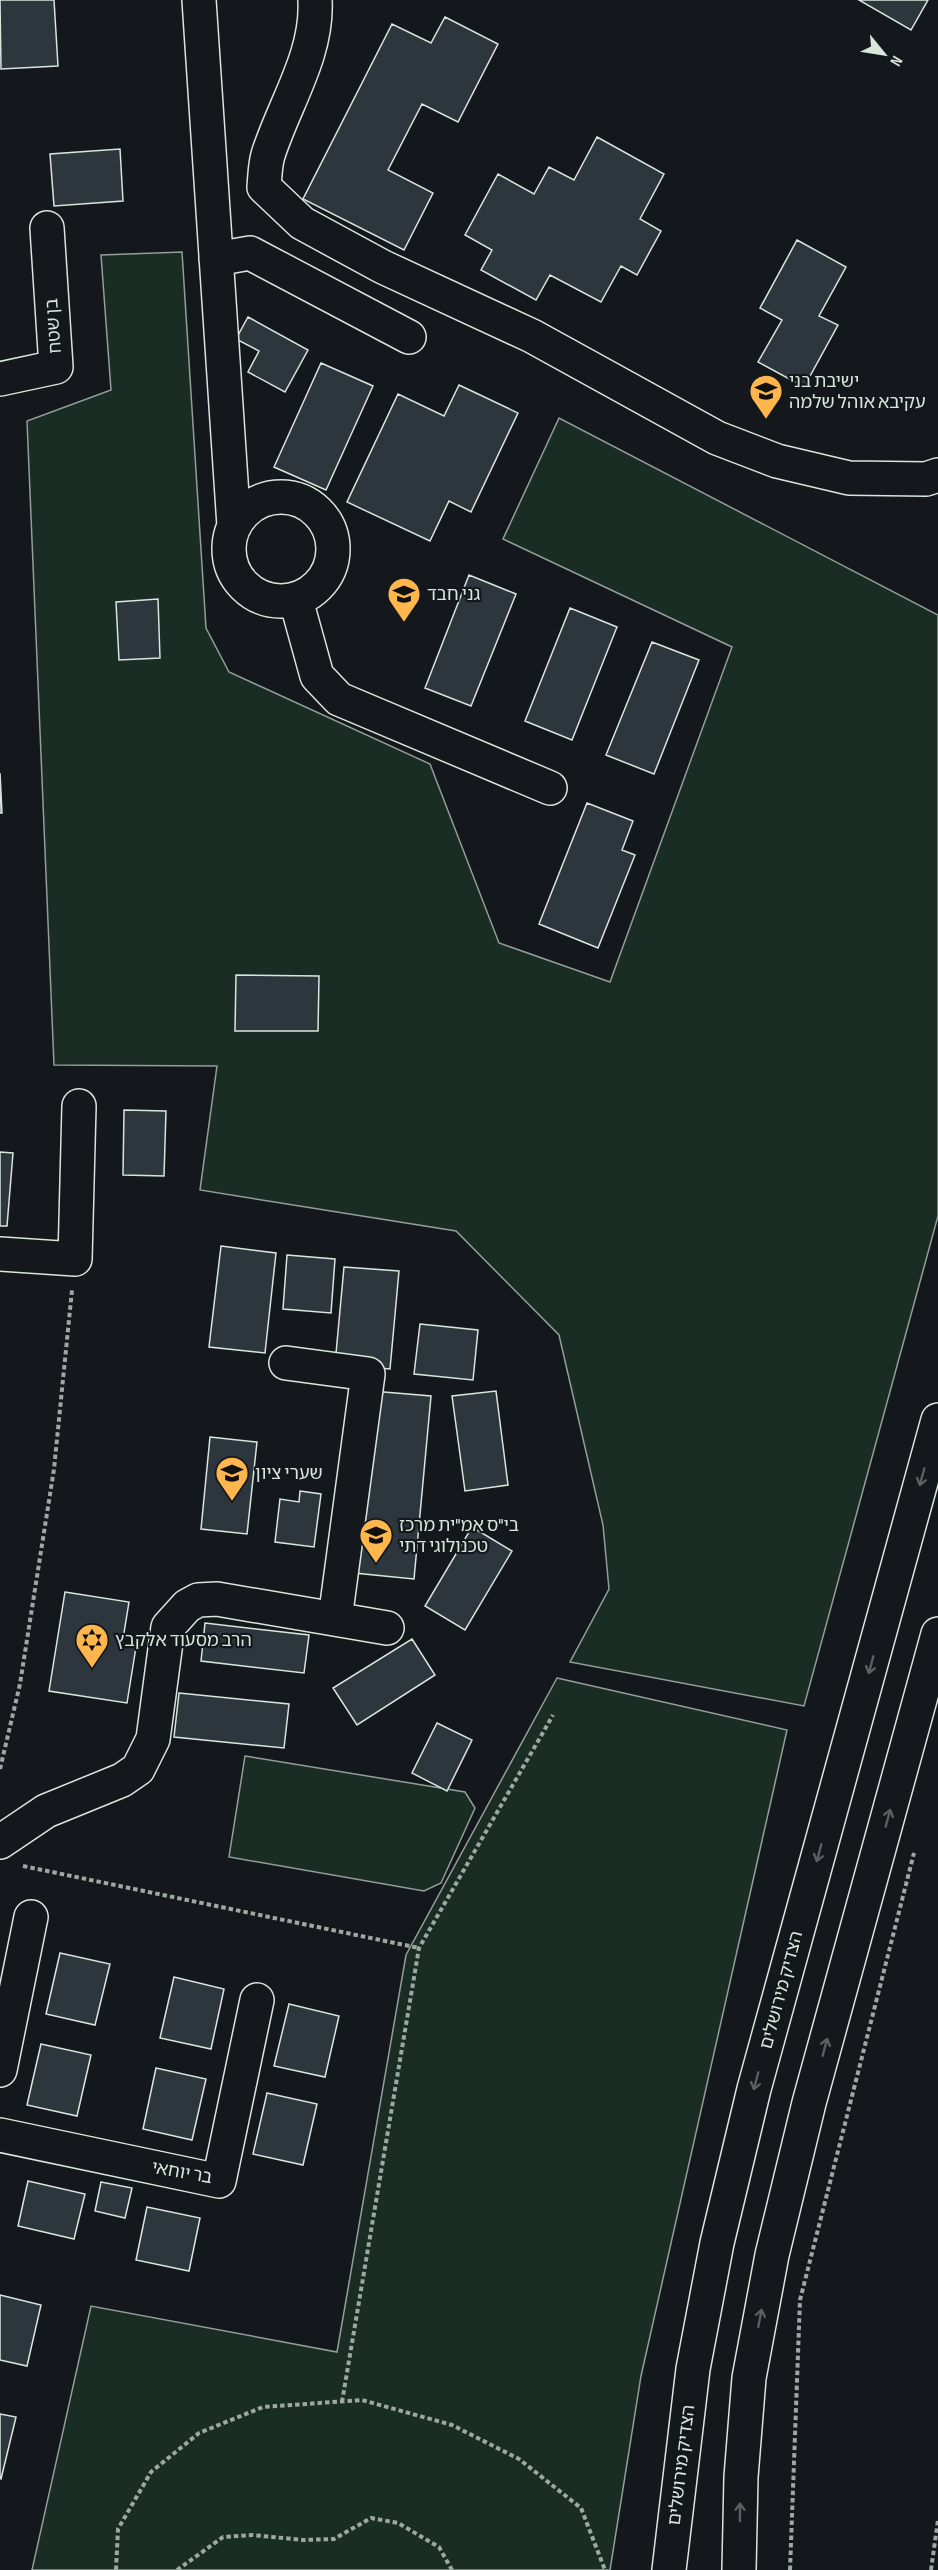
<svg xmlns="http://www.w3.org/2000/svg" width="938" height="2570" font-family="'Sofia Sans Condensed','Noto Sans Hebrew',sans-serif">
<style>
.green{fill:#1a2d24;stroke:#939e99;stroke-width:1.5}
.building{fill:#2c363c;stroke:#d8e6dc;stroke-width:1.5}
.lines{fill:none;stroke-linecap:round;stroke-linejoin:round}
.minor-casing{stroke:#d8e6dc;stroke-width:36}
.major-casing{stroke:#d8e6dc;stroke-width:36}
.path{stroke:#9da8a2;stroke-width:4;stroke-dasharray:4.5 3;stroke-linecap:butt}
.minor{stroke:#14181c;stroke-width:33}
.major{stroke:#14181c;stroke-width:33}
.oneway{stroke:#59605f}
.labels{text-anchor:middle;stroke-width:4.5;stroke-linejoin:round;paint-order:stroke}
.street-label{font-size:18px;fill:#d8e6dc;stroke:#14181c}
.poi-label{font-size:18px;fill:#d8e6dc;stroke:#14181c;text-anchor:start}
</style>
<rect width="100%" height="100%" fill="#14181c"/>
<path class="green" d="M182,252l24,376 23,44 201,92 69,179 111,39 122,-335 -229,-108 56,-121 379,197v601l-134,490 -234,-44 39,-73 -6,-64 -44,-190 -103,-104 -256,-41 17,-124 -163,-1 -27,-644 84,-31 -10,-135z
M557,1678l230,52 -146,646 -31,194h-578l59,-264 246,46 69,-397z
M245,1756l220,36 10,16 -34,75 -17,8 -195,-34z"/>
<path class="building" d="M0,0h54l4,66 -57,3z
M859,0h69l-17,30z
M445,17l53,27 -40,78 -36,-18 -34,66 45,23 -29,57 -101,-51 89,-175 39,19z
M597,137l67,37 -24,45 21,12 -24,44 -16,-9 -20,36 -51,-27 -14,25 -55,-30 11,-20 -27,-15 33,-61 36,20 15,-27 25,13z
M120,149l3,52 -69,5 -4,-52z
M797,240l49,27 -27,49 19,9 -34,62 -46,-25 24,-42 -22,-12z
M248,317l60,33 -23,42 -37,-20 11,-21 -23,-12z
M321,363l52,23 -47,104 -52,-23z
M459,385l59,28 -47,99 -22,-11 -19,40 -83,-39 51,-108 46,22z
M469,575l47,19 -45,112 -46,-18z
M158,599l2,59 -41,2 -3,-58z
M570,608l47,19 -45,113 -47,-19z
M652,642l47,18 -45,114 -48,-19z
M0,773l2,40h-2z
M587,803l46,18 -11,29 13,5 -37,93 -59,-24z
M236,975l83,1 -1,55h-83z
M124,1110l42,1 -2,65 -41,-1z
M0,1152l13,1 -6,73h-7z
M221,1246l55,7 -11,100 -56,-6z
M287,1255l48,4 -4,54 -48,-4z
M344,1267l55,4 -9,98 -55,-5z
M420,1324l58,6 -5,50 -59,-6z
M372,1391l59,5 -17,183 -60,-6z
M496,1391l12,94 -43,6 -13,-95z
M210,1437l47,5 -10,92 -46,-5z
M300,1491l21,3 -7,53 -39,-5 5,-43 19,3z
M472,1527l40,24 -47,79 -40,-24z
M65,1592l64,10 -7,43 14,2 -9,56 -78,-12z
M205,1623l104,12 -5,38 -103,-12z
M412,1639l23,36 -78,50 -24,-37z
M179,1693l110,11 -5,44 -110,-11z
M437,1723l35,17 -25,51 -35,-18z
M60,1953l50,11 -15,61 -49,-11z
M174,1977l50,12 -13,60 -51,-11z
M289,2004l50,12 -14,61 -51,-11z
M41,2044l50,11 -14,61 -50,-11z
M156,2068l50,11 -14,61 -49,-11z
M267,2093l50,11 -14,61 -50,-11z
M28,2181l57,13 -11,45 -56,-13z
M101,2182l31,6 -7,30 -30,-7z
M147,2207l53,11 -11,53 -53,-11z
M0,2295l41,10 -14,61 -27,-6z
M0,2414l16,3 -15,62 -1,-1z"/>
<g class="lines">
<g class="minor-casing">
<path id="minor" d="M199,0l35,526
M315,0c3,55 -31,104 -47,155 -3,10 -3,21 -4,32l38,36 81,44 149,69 185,102 60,23 72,17 77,1 12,-4
M216,259l34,-6 159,84
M0,379l56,-12 -9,-139
M229 549a52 52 0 1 1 104 0a52 52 0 1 1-104 0Z
M296,600l21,76 22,23 211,89
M0,1254l75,5 4,-153
M286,1363l82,11 -33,245
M0,1842l46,-31 76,-31 16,-11 15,-30 15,-112 19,-21 11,-6 19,-1 170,29
M0,2070l31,-153
M0,2135l219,46 38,-181"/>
</g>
<g class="major-casing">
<path id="major" d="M669,2570l24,-201 24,-126 37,-154 184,-669
M739,2570l2,-93 8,-99 23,-123 37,-152 129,-469"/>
</g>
<path class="path" d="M0,1769l20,-85 34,-215 18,-179
M23,1866l396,82
M342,2402l77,-454 134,-233
M116,2570l2,-41 33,-57 48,-39 64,-26 99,-7 90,25 67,34 62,49 24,62
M177,2570l46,-33 29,-2 51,5 31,-1 37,-21 27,5 41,24 13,23
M790,2570l10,-270 114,-447
M931,2570l7,-50"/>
<use href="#minor" class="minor"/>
<use href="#major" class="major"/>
</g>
<defs><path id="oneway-shaft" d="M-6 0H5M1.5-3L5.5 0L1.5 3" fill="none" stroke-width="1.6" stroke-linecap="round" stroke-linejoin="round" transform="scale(1.5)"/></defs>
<g class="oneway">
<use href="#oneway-shaft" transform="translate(922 1477) rotate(105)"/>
<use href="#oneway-shaft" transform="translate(871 1665) rotate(105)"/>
<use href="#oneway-shaft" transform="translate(888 1818) rotate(-75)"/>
<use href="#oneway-shaft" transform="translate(819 1853) rotate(105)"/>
<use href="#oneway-shaft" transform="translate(825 2047) rotate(-75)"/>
<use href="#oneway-shaft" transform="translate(756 2081) rotate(105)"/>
<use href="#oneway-shaft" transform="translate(760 2318) rotate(-79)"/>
<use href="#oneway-shaft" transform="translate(740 2512) rotate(-89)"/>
</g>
<defs>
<g id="school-pin" transform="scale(1.725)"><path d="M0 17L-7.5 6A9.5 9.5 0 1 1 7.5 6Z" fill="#ffb74d" stroke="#14181c"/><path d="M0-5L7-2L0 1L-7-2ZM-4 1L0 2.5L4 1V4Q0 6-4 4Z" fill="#111"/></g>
<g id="synagogue-pin" transform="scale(1.725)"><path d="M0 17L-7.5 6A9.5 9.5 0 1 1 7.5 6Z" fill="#ffb74d" stroke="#14181c"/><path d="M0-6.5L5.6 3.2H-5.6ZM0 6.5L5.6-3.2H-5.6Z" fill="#111"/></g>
</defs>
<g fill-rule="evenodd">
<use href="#school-pin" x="766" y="391"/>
<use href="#school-pin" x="404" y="594"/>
<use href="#school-pin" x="232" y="1473"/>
<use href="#school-pin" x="376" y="1535"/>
<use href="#synagogue-pin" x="92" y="1640"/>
</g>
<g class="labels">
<g class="street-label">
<text transform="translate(53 326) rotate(-94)" y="6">בן שטח</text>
<text transform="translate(781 1990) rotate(-75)" y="6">הצדיק מירושלים</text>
<text transform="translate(182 2172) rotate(10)" y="6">בר יוחאי</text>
<text transform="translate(681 2465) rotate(-83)" y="6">הצדיק מירושלים</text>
</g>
<g class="poi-label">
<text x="789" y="387">ישיבת בני<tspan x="789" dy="21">עקיבא אוהל שלמה</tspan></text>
<text x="427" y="600">גני חבד</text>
<text x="255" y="1479">שערי ציון</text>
<text x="399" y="1531">בי"ס אמ"ית מרכז<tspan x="399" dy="21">טכנולוגי דתי</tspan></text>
<text x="115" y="1646">הרב מסעוד אלקבץ</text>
</g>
</g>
<g transform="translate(884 54) rotate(120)" stroke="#14181c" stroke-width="4.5" paint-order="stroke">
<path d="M0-4.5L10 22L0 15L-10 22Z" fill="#d8e6dc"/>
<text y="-9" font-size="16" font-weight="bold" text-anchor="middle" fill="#d8e6dc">N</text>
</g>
</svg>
